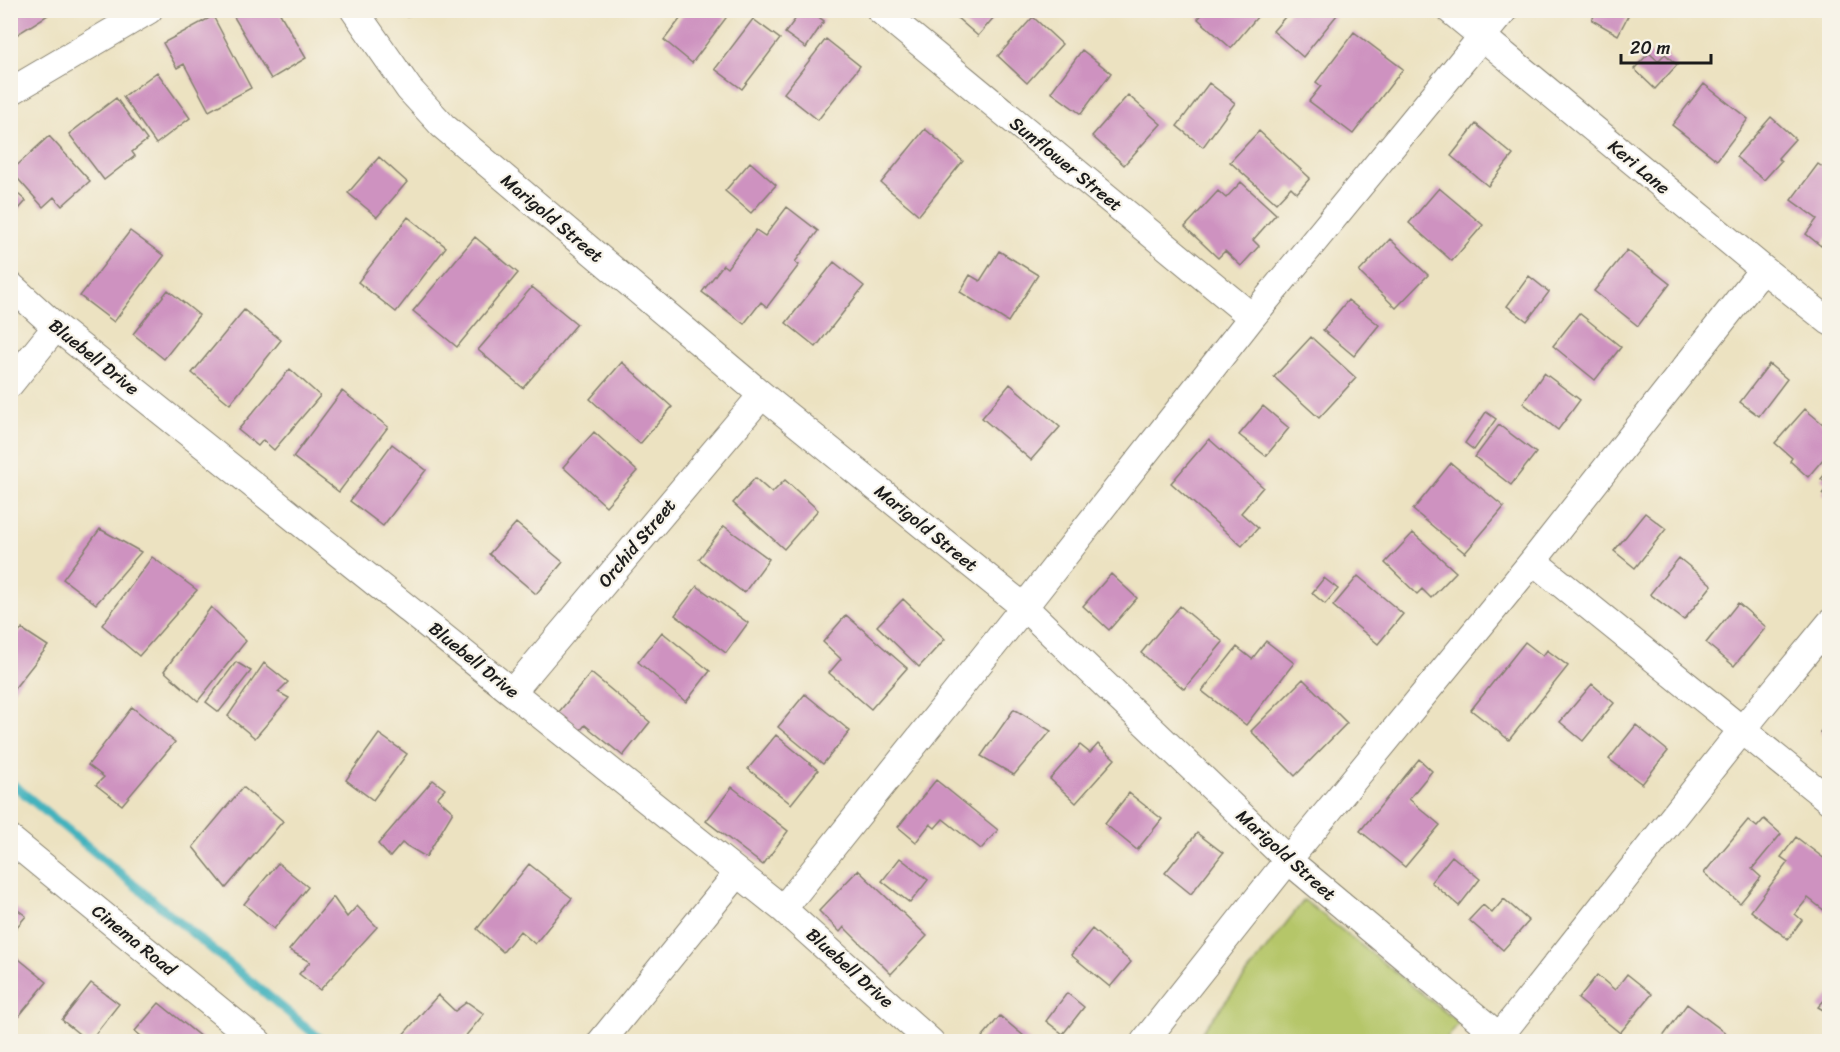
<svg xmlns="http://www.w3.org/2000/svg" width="1840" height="1052" font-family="Sriracha,sans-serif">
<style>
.green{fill:#b5c669;stroke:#687142;stroke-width:1.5}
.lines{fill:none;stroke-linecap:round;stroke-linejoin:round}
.stream{stroke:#43b2bd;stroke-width:9}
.building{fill:#ce92c0}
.minor-casing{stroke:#847f6e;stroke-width:29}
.minor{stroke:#fff;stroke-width:27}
.labels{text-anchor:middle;stroke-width:4.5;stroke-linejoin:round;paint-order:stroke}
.street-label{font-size:18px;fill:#1c1c1c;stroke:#f7f3e8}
</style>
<rect width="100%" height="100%" fill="#f7f3e8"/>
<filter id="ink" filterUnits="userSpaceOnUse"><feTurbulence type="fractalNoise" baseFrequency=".0167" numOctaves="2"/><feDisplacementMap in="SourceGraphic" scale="12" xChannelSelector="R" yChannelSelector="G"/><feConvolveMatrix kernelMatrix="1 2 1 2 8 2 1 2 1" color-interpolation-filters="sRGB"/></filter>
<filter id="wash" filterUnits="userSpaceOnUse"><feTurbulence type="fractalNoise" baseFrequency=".008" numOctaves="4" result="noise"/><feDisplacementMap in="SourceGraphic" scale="24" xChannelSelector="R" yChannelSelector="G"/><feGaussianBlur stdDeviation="1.35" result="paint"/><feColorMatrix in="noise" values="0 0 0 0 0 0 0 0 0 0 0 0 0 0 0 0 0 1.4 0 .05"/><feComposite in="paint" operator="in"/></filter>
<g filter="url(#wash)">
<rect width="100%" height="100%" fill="#ece2c1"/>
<path class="green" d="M1304,900l155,123 -14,18h-250z"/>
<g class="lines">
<path class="stream" d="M10,782l314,260"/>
</g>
<g id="blocks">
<path class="building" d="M10,10h35l3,5 -38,24z
M245,10h33l28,48 -35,21 -37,-62z
M403,10h15l-11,7z
M687,10h29l10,8 -34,45 -28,-23z
M802,10h7l15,11 -18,27 -21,-15z
M948,10h52l-22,26z
M1206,10h57l-32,38 -33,-29z
M1291,10h50l-38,47 -30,-26z
M1597,10h34l-13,25 -26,-15z
M213,16l38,72 -42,23 -25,-47 -7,4 -14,-25z
M1033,17l29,27 -35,39 -29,-27z
M753,19l27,20 -38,50 -27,-20z
M1354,32l49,37 -50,65 -44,-33 12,-15 -5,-4z
M826,39l34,27 -42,54 -34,-27z
M1082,50l29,23 -30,41 -30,-22z
M1649,53l9,8 7,-7 12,11 -22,24 -21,-20z
M157,72l33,46 -34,26 -33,-47z
M1209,83l26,20 -32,44 -26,-21z
M1704,84l44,35 -31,41 -45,-35z
M1128,95l33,29 -37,41 -32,-29z
M116,98l31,42 -15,12 3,4 -31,24 -35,-46z
M1771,117l24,22 -17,19 3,3 -17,19 -28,-23z
M1476,124l37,31 -25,31 -37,-30z
M925,129l38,32 -44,54 -38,-32z
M1259,131l51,47 -13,15 -6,-6 -15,16 -46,-41z
M49,136l41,45 -28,25 -8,-9 -11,10 -32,-36z
M379,157l28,25 -30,35 -29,-24z
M750,162l26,23 -25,28 -26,-22z
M1818,164l12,8v63l-9,11 -15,-12 11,-15 -26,-19z
M1241,182l35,32 -23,26 6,6 -18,20 -16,-15 -7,7 -33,-31 33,-36 8,7z
M10,187l16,14 -16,18z
M1439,188l44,37 -31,36 -43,-38z
M787,207l31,24 -23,31 4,3 -32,42 -6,-5 -17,22 -42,-32 21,-27 4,3 29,-38 9,6z
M408,217l38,30 -50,65 -38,-30z
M130,231l34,25 -50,66 -34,-26z
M475,237l43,36 -61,74 -44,-36z
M1390,239l38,36 -32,33 -37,-36z
M1627,250l43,34 -32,42 -44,-35z
M999,251l39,24 -30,47 -48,-30 10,-17 10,6z
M834,262l30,24 -48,61 -30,-24z
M1529,276l20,16 -22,29 -20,-15z
M532,287l45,37 -54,64 -45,-38z
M168,290l31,25 -35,44 -31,-25z
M1348,300l31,25 -25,31 -31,-26z
M244,310l37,30 -51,64 -38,-31z
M1579,313l42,34 -26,33 -42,-34z
M1311,337l45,41 -37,40 -45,-41z
M622,362l50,45 -32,37 -50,-45z
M1769,364l18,15 -28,37 -19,-14z
M290,369l30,27 -46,54 -11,-10 -5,6 -20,-16z
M1544,373l36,27 -22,30 -35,-27z
M1010,384l50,43 -29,33 -49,-42z
M342,391l46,36 -49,65 -46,-35z
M1263,406l26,22 -23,28 -27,-21z
M1805,409l25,21v21l-22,26 -18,-16 2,-3 -17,-15z
M1486,412l10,7 -22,31 -9,-7z
M1499,425l37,28 -25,32 -36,-28z
M594,432l43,39 -31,35 -43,-39z
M1209,439l54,48 -22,26 17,15 -16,18 -71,-63z
M392,444l34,26 -43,56 -33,-25z
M1451,463l53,44 -39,46 -52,-43z
M1830,468v32l-8,-6 6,-9 -7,-6z
M755,478l17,15 13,-13 33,30 -34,39 -51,-46z
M1645,513l21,16 -31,39 -21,-17z
M516,523l47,39 -27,32 -47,-40z
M724,526l45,33 -25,34 -45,-34z
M100,529l41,23 -45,52 -33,-25z
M1413,533l43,39 -25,26 -9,-9 -5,5 -32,-31z
M152,557l45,33 -58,66 -37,-31z
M1679,558l33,27 -28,35 -34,-26z
M1111,574l26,24 -28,32 -26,-24z
M1358,576l45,38 -25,30 -45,-38z
M1324,578l14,11 -13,15 -13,-11z
M697,586l51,37 -22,30 -51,-38z
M903,599l42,40 -26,28 -42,-41z
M1738,603l28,24 -32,39 -28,-23z
M1180,606l43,36 -39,47 -43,-36z
M211,607l35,34 -48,60 -34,-30z
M846,615l61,53 -36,41 -42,-36 12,-14 -18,-17z
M22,629l26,17 -38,48v-52z
M662,632l48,39 -24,31 -48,-40z
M1266,641l28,22 -48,62 -44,-34 35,-44 15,12z
M1525,642l18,14 4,-6 21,16 -59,74 -38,-30z
M236,662l15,9 -32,41 -13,-10z
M264,663l24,19 -10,10 11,6 -34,40 -27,-22z
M591,673l59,49 -27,34 -38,-31 -5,6 -22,-18z
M1303,679l44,44 -52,53 -44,-45z
M1592,684l22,19 -31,38 -23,-19z
M805,694l45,37 -27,33 -45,-37z
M132,707l43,35 -53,63 -26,-20 8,-8 -16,-12z
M1014,709l37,22 -37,44 -33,-19z
M1830,720v19l-10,-7z
M1636,725l32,26 -26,33 -33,-25z
M379,734l28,20 -34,46 -27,-20z
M776,735l42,35 -27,34 -43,-35z
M1098,744l17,15 -39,44 -26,-24 30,-34 10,8z
M1419,759l13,12 -23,28 31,26 -35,42 -45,-36z
M433,780l12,9 -8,9 16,14 -27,45 -24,-14 -12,14 -12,-13z
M936,780l62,50 -17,19 -38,-30 -8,9 -5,-4 -14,18 -18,-15z
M243,787l40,34 -57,67 -33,-41z
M732,787l56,44 -25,34 -57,-44z
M1129,793l33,26 -25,31 -32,-26z
M1764,819l17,15 -29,35 9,8 -21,26 -36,-30 44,-53 9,7z
M1197,833l26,20 -32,41 -26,-21z
M1796,837l34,26v43l-5,5 -17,-13 -13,16 7,6 -14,19 -37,-28 37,-49 -7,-5z
M1452,856l28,23 -21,27 -28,-24z
M900,858l28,22 -18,23 -28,-22z
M278,863l30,24 -34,42 -30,-25z
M529,864l43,34 -37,46 -15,-13 -17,21 -26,-23z
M858,870l69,66 -36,38 -47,-47 -4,5 -21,-21z
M333,897l14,20 10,-11 20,21 -57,63 -21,-16 11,-12 -21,-12z
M1504,899l25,22 -26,29 -34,-30 14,-15 9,8z
M10,904l16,12 -16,19z
M1092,929l39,33 -21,25 -39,-32z
M14,955l33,27 -37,45v-68z
M1627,974l25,20 -32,39 -42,-34 19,-24 18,15z
M91,983l28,21 -30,38 -27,-22z
M1067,993l17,14 -21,27 -17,-13z
M1830,994v20l-12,-7z
M438,995l17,16 12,-9 17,12 -21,25 2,3h-59l-6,-4z
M159,1003l48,39h-59l-13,-11z
M1687,1004l40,30 -6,8h-62z
M1000,1016l31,26h-53z"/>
</g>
</g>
<g filter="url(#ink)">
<use href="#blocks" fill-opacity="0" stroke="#847f6e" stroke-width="1.5"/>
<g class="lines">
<g class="minor-casing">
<path id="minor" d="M354,10l55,79 34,37 319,269 262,212 264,253 218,182
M880,10l372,307
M1450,10l313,259 67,53
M10,92l139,-82
M10,285l46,42 727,582 148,133
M10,384l46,-57
M1533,561l297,240
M513,691l249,-296
M10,839l248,203
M783,909l241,-302 228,-290 252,-307
M601,1042l137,-169
M1144,1042l144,-182 245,-299 230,-292
M1495,1042l247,-312 88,-107"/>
</g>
<use href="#minor" class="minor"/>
</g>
</g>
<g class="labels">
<g class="street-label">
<text transform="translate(1066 164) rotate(39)" y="6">Sunflower Street</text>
<text transform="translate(1639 167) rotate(40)" y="6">Keri Lane</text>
<text transform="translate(552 218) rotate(40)" y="6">Marigold Street</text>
<text transform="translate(94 357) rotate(39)" y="6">Bluebell Drive</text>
<text transform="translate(926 528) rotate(39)" y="6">Marigold Street</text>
<text transform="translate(637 543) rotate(-50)" y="6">Orchid Street</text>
<text transform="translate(474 660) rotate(39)" y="6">Bluebell Drive</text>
<text transform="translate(1286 855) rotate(42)" y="6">Marigold Street</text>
<text transform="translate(134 940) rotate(39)" y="6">Cinema Road</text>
<text transform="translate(850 968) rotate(42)" y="6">Bluebell Drive</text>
</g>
</g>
<rect width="1840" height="1052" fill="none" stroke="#f7f3e8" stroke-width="36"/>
<path d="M1621 54v9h90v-9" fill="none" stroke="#1c1c1c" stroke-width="3"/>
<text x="1630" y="54" font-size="18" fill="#1c1c1c" stroke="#f7f3e8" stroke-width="4.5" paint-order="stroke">20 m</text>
</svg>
